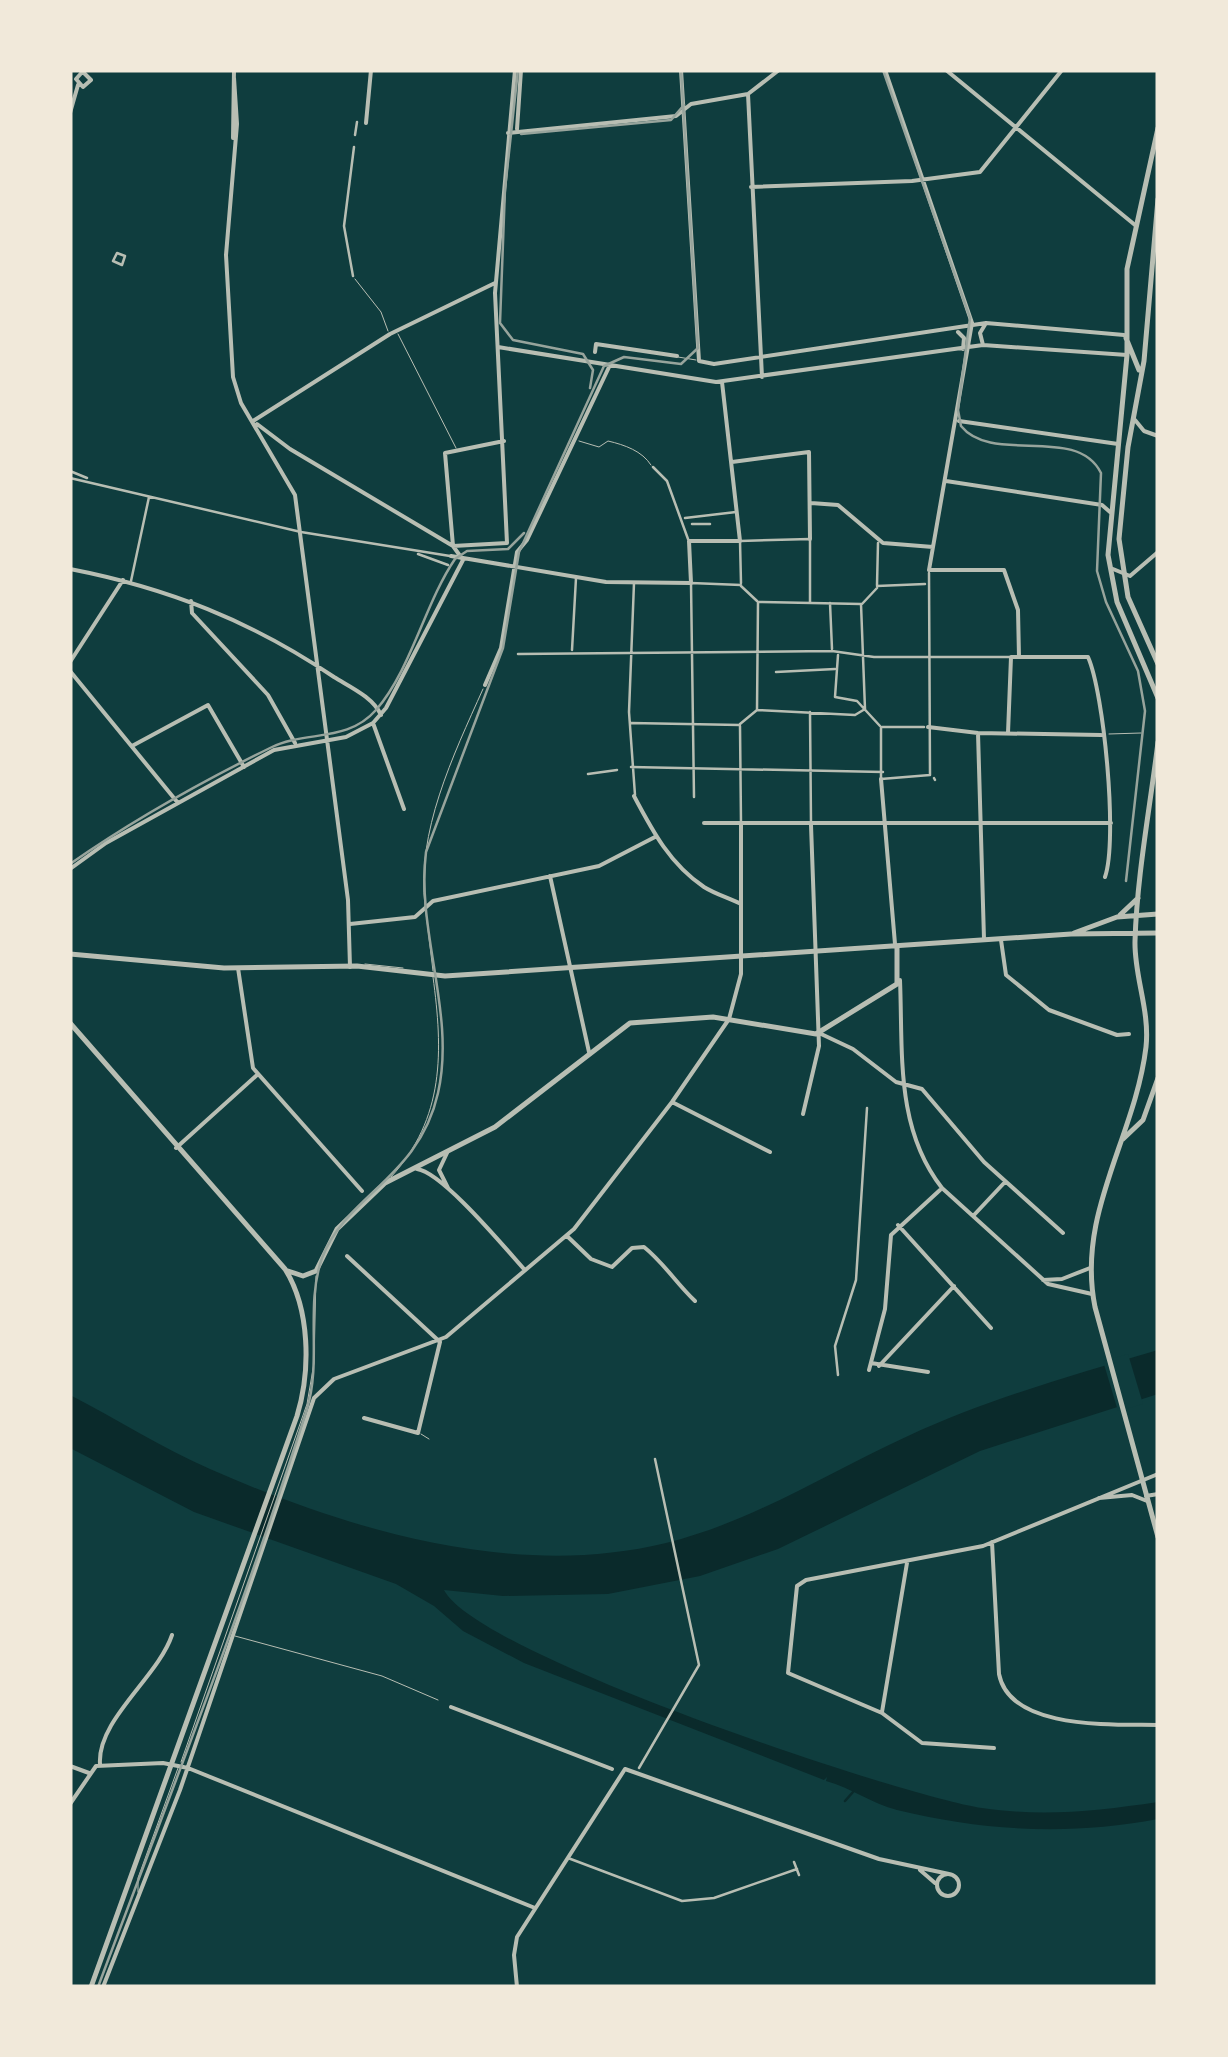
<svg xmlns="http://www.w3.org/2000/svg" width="1228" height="2057" font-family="Signika,sans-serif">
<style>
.water{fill:#0a2a2b}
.pier{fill:#0f3d3e}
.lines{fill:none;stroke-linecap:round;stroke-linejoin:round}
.stream{stroke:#0a2a2b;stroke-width:2.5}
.service{stroke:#b8beb3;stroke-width:1}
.pedestrian{stroke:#b8beb3;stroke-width:2.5}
.minor{stroke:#b8beb3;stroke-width:4}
.tertiary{stroke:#b8beb3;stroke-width:5}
.tram{stroke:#97a49c;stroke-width:2.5}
</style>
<rect width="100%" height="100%" fill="#0f3d3e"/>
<path class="water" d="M1158,1350v44l-178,57 -202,98 -78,27 -92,18 -105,2 -59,-6c33,65 461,207 538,218 61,9 115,3 176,-6v17c-90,17 -173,12 -261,-9 -27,-7 -45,-22 -71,-29l1,-4 -3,3 -300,-117 -61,-32 -29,-25 -38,-22 -202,-72 -124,-64v-53c47,24 92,53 140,74 138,61 305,111 456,74 88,-22 161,-70 242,-107 80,-37 165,-61 250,-86z"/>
<path class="pier" d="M1128,1354l15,50 -25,7 -15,-50z"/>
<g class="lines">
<path class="stream" d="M845,1801l8,-9"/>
<path class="service" d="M355,279l26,33 7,19
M398,334l58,114
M678,357l18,3
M579,441l20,6 9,-6c17,4 34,10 43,24
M1109,734l32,-1
M425,906c-9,-74 28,-150 58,-217
M426,913l7,58
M365,964l38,4
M391,1177c54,-59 52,-126 42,-200
M421,1434l8,5
M235,1636l147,40 56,24
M181,1762l126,-358 7,-41 2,-87
M138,1892v-14l40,-110"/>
<path class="pedestrian" d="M355,135l2,-13
M117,253l8,3 -3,9 -9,-4z
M353,276l-9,-50 10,-79
M653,467l14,14 21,58
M70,471l17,7
M70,478l231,54 149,24
M685,518l51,-6
M692,524h18
M418,554l30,11
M131,581l18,-84
M634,583l-5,129 6,83
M741,583l-1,-42 70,-2v64
M877,585l1,-42
M741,586l16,15
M877,586l48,-2
M758,602l103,2 4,105 -10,6 -98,-5z
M830,603l2,46
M862,604l15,-16
M572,650l4,-72
M518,654l314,-3 42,6h135
M838,655l-3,42 22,4 23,25
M776,672l59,-3
M810,712l1,111
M631,723l109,2
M740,724l17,-14
M740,726l1,97
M881,727v52l49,-4 -1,-202
M882,727h42
M631,767l252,5
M588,774l29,-4
M934,778l1,2
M694,797l-3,-214 50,2
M838,1375l-3,-29 21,-66 11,-172
M639,1768l60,-103 -44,-206
M568,1858l114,43 32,-3 83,-29
M794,1862l5,13"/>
<path class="minor" d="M681,70l18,291 15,3 272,-41 138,12
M885,70l87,253 -43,247h75l14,40 1,47
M946,70l189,155
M83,72l8,8 -8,7 -7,-8 8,-9
M234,78l3,46 -11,131 7,122 8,26 54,92 53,405 2,67
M748,94l14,283
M70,113l8,-28
M366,123l5,-53
M517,129l4,-59
M508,133l168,-17 15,-12 57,-10 31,-24
M233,138l1,-68
M751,187l161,-6 68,-9 82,-102
M958,332l6,6 -1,11
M983,345l-3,-12 6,-10
M498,347l218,35 267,-37 144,10
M595,352l1,-8 81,12
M1135,420l9,11 14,5
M253,421l137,-87 105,-51
M959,421l159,23
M257,424l33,25 163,97 54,-3 -12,-250 20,-223
M732,462l77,-10 1,87
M946,481l156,24 8,7
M811,503l27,2 45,38 50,4
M451,556l155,26 85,1 -2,-42h51l-18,-159
M463,560l-10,-14 -8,-93 59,-12
M70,569c98,19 181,52 264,108 16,10 39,20 47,38
M1113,569l17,7 28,-24
M191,601l1,12 76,82 27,48
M70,662l53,-82
M70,671l108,132
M485,685l16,-37 16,-96 10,-12 83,-175
M373,723l31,86
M928,727l50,6 123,2
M978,733l6,206
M1008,733l3,-76h77c16,36 30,183 17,220
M132,746l76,-41 36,62
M881,779l14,165
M634,796c19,36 36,68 70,91 11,7 25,11 37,17
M704,823h407
M70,869l36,-26 168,-93 72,-13 27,-14 13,-15 77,-148
M550,876l39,176
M350,924l65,-7 18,-16 166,-35 56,-29
M1001,940l5,35 43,35 68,25 12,-1
M238,968l15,100 109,123
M900,980c3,72 -5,148 42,208l106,96 44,10
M819,1033l34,16 43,33 26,7 62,73 79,71
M672,1102l98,50
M803,1114l16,-68 -8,-221
M176,1148l81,-73
M447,1153l-8,17 9,18
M417,1169c25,3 88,79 107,100
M974,1215l31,-33
M898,1225l93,103
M567,1236l24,23 21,8 20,-19 12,-1c20,16 32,36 51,54
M347,1256l93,86
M1043,1280l19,-1 28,-11
M871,1363l57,9
M879,1366l75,-80
M869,1370l16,-61 6,-74 49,-45
M364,1418l54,15 22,-91
M1146,1496l12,-2
M1099,1498l33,-3 15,6
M992,1542l7,132c11,57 117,50 159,51
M451,1707l161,62
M882,1712l25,-149
M994,1748l-72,-5 -40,-30 -94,-40 9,-87 9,-6 177,-34 175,-72
M100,1764c-3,-44 58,-87 72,-129
M70,1766l19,7
M70,1804l26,-38 67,-3 25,5 347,140
M920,1870l15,13
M937 1885a11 11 0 1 1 22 0a11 11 0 1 1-22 0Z
M103,1987l77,-197 134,-392 20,-19 112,-42 128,-108 98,-127 57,-83 12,-45v-149
M517,1987l-3,-32 3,-18 108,-168 254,90 70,15"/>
<path class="tertiary" d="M1158,128l-31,141v86l-19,200 9,47 41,96
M1158,199l-14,162 -16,86 -9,92 9,58 30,67
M1126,338l13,32
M1158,742c-8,66 -21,133 -23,199 -1,35 15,69 11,106 -11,91 -70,166 -51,260l63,230
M1120,915l18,-17
M1074,933l43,-16 41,-3
M70,954l154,14 133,-2 88,10 626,-42 87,-1
M70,1023l215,246c25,40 26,101 12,147l-206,571
M1123,1139l20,-19 15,-42
M288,1271l15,5 13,-5 21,-42 48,-46 110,-56 135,-104 83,-6 103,17 81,-50v-36"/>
<path class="tram" d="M518,70l-13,119 -5,134 13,17 70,14 10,16 -3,18
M883,70l87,248 -12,92 3,16c31,39 116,-2 140,47l-4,98 9,31 32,69 7,40 -19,170
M521,134l150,-14 13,-15
M70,864c63,-44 131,-82 200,-116 36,-18 77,-5 106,-38 35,-40 49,-107 79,-151l12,-8 41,-2 16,-16
M98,1987c72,-192 147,-383 209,-578 15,-49 -2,-103 15,-151 24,-63 97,-80 116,-165 18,-79 -22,-161 -12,-241l77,-204 16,-96 85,-186 20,-9 57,7 17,-16 -17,-278"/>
</g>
<rect width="1228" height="2057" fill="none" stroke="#f1e9da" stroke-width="145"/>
</svg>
